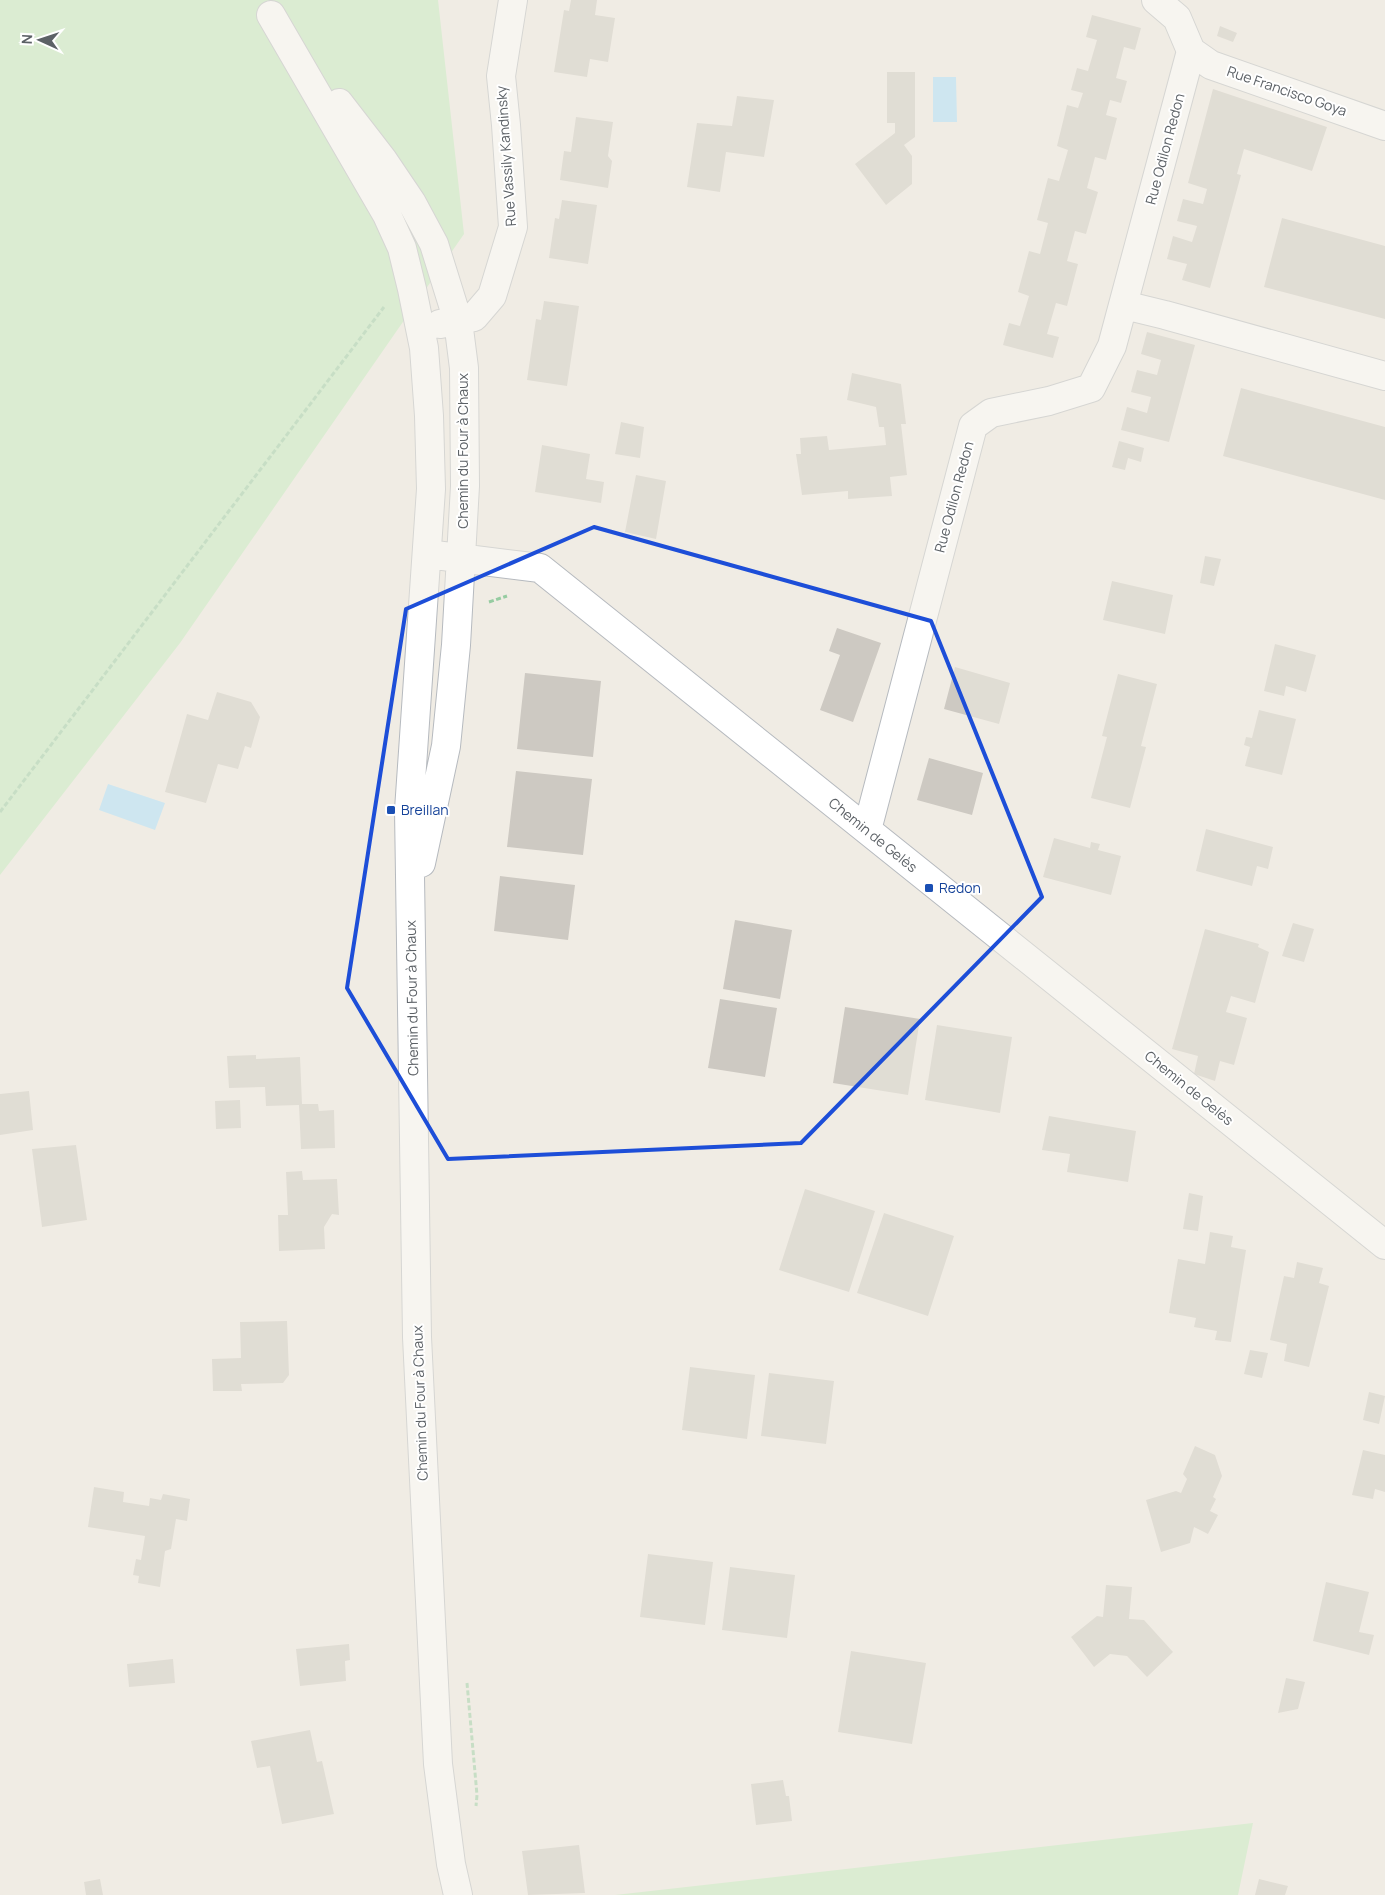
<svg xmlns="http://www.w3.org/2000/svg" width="1385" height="1895" font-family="Manrope,sans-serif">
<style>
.green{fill:#c1eabd}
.water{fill:#a4deff}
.building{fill:#cdc9c2}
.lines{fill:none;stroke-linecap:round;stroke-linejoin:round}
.minor-casing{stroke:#b6babf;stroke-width:30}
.path{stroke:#96cca1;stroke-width:3;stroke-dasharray:5 2.5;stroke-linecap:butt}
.minor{stroke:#fff;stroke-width:28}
.marked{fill:none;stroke:#1d4ed8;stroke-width:4;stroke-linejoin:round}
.transit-dot{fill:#1a4fb4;stroke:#fff;stroke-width:2}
.labels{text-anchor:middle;stroke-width:4;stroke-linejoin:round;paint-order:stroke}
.street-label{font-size:14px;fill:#5c6166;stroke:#fff}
.transit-label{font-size:14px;fill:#164399;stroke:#fff;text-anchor:start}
</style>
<rect width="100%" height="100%" fill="#f0ece4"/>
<path class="green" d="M0,0h438l26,234 -284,409 -180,232z
M1253,1823l-15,72h-623z"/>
<path class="water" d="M933,77h23l1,45h-24z
M108,784l57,19 -10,27 -56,-20z"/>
<path class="building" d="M571,0h26l-2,15 20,3 -7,44 -18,-3 -3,18 -33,-5 10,-62 5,1z
M1092,15l49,13 -6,22 -11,-3 -8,31 11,3 -6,22 -11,-3 -4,15 11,3 -11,42 -11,-3 -8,31 11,4 -12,42 -11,-3 -8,30 11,3 -11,42 -11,-3 -9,31 12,3 -6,21 -50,-13 6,-22 11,3 9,-30 -11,-4 11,-41 11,3 8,-31 -11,-3 11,-42 11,3 9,-31 -11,-4 10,-41 11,3 5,-15 -12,-3 6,-22 11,3 9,-31 -11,-3z
M1220,26l17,7 -4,9 -16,-6z
M887,72h28v65l-11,8 8,11v28l-26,21 -31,-41 40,-31v-10h-8z
M1213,89l114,38 -15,44 -68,-22 -7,25 4,1 -31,113 -28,-8 5,-16 -20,-5 6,-23 19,6 5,-16 -20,-5 6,-22 20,5 4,-15 -19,-6z
M737,96l37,4 -10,57 -38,-5 -6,40 -33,-5 10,-64 35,3z
M576,117l37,5 -5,34 4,5 -4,27 -48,-8 4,-29 7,1z
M562,200l35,5 -9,59 -39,-6 6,-40 4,1z
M1282,218l103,28v73l-121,-32z
M544,301l35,5 -12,80 -40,-6 9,-61 5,1z
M1147,332l48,13 -26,97 -48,-12 6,-23 20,6 4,-16 -20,-5 6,-22 20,5 4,-15 -20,-6z
M852,373l49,11 5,40h-5l6,51 -17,2 2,19 -44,3v-8l-46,4 -6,-41h5l-1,-16 27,-2 2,14 57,-5 -2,-18h-5l-3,-20 -29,-7z
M1241,388l144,39v73l-162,-44z
M621,422l23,5 -4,31 -25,-4z
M1119,441l25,7 -3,14 -13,-4 -3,12 -13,-3z
M542,445l48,9 -4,25 18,3 -3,21 -66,-11z
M636,475l30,6 -10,58 -31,-7z
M1205,556l16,3 -7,27 -14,-3z
M1112,581l61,14 -8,39 -62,-14z
M837,628l44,15 -28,79 -33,-12 20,-55 -11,-4z
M1275,644l41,11 -10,37 -20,-6 -2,10 -20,-5z
M955,667l55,16 -11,41 -55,-15z
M525,673l76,8 -8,76 -76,-8z
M1118,674l39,10 -16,62 5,1 -16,61 -39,-10 16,-61 -5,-1z
M217,692l34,10 9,15 -9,31 -6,-2 -7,23 -20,-5 -12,39 -41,-11 22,-78 21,6z
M1259,710l37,9 -14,56 -37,-9 5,-19 -6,-2 2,-8 6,1z
M929,758l54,15 -11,42 -55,-15z
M516,771l76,8 -9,76 -76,-8z
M1206,829l67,18 -5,22 -11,-3 -5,20 -56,-15z
M1054,838l36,10 1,-6 9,2 -2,6 23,6 -10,39 -68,-18z
M500,876l75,9 -7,55 -74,-9z
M735,920l57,10 -12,69 -57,-10z
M1293,923l21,6 -10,33 -22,-6z
M1205,929l54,15 -1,3 11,5 -14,51 -24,-7 -5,16 21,6 -13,47 -14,-4 -5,20 -21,-7 4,-18 -26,-7z
M720,999l57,9 -12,69 -57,-9z
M845,1007l75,12 -12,76 -75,-12z
M937,1025l75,12 -12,76 -75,-13z
M256,1055v4l44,-2 2,47h16l1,7 15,-1 1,38 -34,1 -2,-44 -33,1 -1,-19 -36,1 -2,-32z
M29,1091l4,39 -33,5v-41z
M240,1100l1,28 -25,1 -1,-28z
M1049,1116l87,15 -8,51 -61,-10 3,-18 -28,-4z
M76,1145l11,75 -45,7 -10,-78z
M302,1171l1,9 34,-1 2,36 -7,-1 -8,13 1,22 -46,2 -1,-36h10l-2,-43z
M805,1189l70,22 -26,81 -70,-22z
M1189,1193l14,3 -5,35 -15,-2z
M884,1213l70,23 -26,80 -71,-23z
M1210,1232l23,4 -2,11 15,3 -15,92 -16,-2 2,-9 -23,-4 2,-9 -27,-5 9,-54 27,5z
M1297,1262l26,6 -4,15 10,3 -20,81 -25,-6 3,-17 -17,-4 14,-64 10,2z
M287,1321l2,54 -6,8 -42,1 1,7h-29l-1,-32 29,-1 -1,-36z
M1250,1350l18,3 -6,25 -18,-4z
M690,1367l65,8 -8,64 -65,-9z
M769,1373l65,8 -8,63 -65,-8z
M1369,1392l16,4 -6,28 -16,-4z
M1195,1446l20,9 7,21 -9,21 3,2 -6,12 8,4 -10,19 -14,-7 -4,16 -29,9 -15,-52 30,-9 5,2 6,-14 -4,-5z
M1363,1450l22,5v37l-10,-3 -2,10 -21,-4z
M94,1487l30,5 -1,10 26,4 1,-8 11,2 2,-6 27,5 -3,22 -11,-2 -5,30 -6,2 -5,36 -22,-4 1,-7 -6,-1 3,-16 5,1 4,-24 -57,-9z
M648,1554l65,8 -8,63 -65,-8z
M730,1567l65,8 -8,63 -65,-8z
M1326,1582l43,10 -10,40 15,3 -5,20 -56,-14z
M1106,1585l26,2 -3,32 15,1 29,32 -26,25 -20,-21 -17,-2 -16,13 -23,-30 26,-21 6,1z
M349,1644l1,16 -5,1 1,20 -46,5 -4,-37z
M851,1651l75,12 -14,81 -74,-12z
M173,1659l2,24 -46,4 -2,-23z
M1286,1678l19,4 -7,27 -20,4z
M310,1730l7,32 5,-1 12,53 -52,10 -12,-58 -13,2 -6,-27z
M783,1780l3,16h3l3,25 -36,4 -5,-41z
M579,1845l6,48 -57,2 -6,-44z
M100,1879l3,16h-17l-2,-13z
M1259,1879l29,7 -3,9h-30z"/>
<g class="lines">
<g class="minor-casing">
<path id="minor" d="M271,15l116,200 15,33 10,41 12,59 5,68 2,73 -22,321 8,527 21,427 13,100 7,31
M1191,51l20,14 174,61
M339,103l44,57 29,43 22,41 24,77 6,47 1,118 -9,159 -10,101 -25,117
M1124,305l41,10 220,61
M440,324l34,-7 18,-21 21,-69 -7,-102 -5,-49 12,-76
M427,554l113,14 845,677
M867,830l106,-404 18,-13 58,-12 42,-13 21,-42 79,-295 -14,-33 -21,-18"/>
</g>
<path class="path" d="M489,602l18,-6
M0,812l384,-505
M467,1683l10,112 -1,11"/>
<use href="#minor" class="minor"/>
</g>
<path d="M0 0H1385V1895H0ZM594,527l337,94 111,276 -241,246 -353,16 -101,-171 59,-379z" fill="#f0ece4" fill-opacity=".55" fill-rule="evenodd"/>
<path class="marked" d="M594,527l337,94 111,276 -241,246 -353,16 -101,-171 59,-379z"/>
<g class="transit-dot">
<rect x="386" y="805" width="10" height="10" rx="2.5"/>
<rect x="924" y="883" width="10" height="10" rx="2.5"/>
</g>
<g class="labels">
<g class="street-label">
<text transform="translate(1287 91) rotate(19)" y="5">Rue Francisco Goya</text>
<text transform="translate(1165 149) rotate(-75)" y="5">Rue Odilon Redon</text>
<text transform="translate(506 156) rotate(-94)" y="5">Rue Vassily Kandinsky</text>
<text transform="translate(463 451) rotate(-90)" y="5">Chemin du Four à Chaux</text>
<text transform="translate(954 497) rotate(-75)" y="5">Rue Odilon Redon</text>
<text transform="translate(873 835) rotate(39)" y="5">Chemin de Gelès</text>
<text transform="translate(412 998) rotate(-91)" y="5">Chemin du Four à Chaux</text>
<text transform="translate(1189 1088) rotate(39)" y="5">Chemin de Gelès</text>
<text transform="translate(420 1403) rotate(-92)" y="5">Chemin du Four à Chaux</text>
</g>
<g class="transit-label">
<text x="401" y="815">Breillan</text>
<text x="939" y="893">Redon</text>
</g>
</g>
<g transform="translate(40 40) rotate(273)" stroke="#ffffff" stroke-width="4" paint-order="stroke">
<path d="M0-4L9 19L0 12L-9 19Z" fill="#5c6166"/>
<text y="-8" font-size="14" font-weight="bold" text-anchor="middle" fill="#5c6166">N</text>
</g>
</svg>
